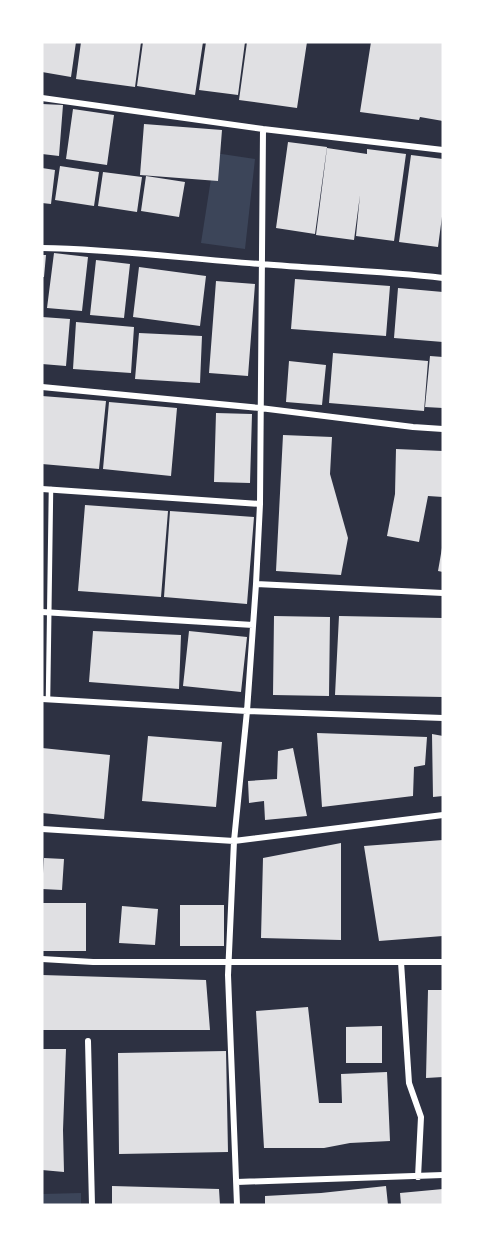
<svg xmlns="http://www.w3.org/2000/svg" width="485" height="1247" font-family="Commissioner,sans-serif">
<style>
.green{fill:#3c4559}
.building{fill:#e0e0e3}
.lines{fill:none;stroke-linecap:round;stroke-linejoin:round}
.service{stroke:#fff;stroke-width:4.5}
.minor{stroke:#fff;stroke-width:6}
</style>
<rect width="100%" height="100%" fill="#2d3142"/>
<path class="green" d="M215,153l40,6 -10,90 -44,-6z
M81,1193v12h-39v-11z"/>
<path class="building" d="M42,42h34l-5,35 -29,-5z
M81,42h60l-6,45 -59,-8z
M143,42h60l-8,53 -58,-9z
M206,42h39l-7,53 -39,-5z
M247,42h60l-10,66 -58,-8z
M371,42h72v79l-23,-4 -1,3 -59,-8z
M42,104l21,1 -4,51 -17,-2z
M73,109l41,6 -7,50 -41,-6z
M144,124l78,6 -4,51 -78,-6z
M288,142l39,5 -12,87 -39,-6z
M327,148l40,6v-5l39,5 -12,87 -38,-5 4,-41 -6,45 -38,-5z
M411,155l32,4v50l-5,38 -39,-5z
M60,166l39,6 -5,34 -39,-6z
M42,168l13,2 -4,34 -9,-1z
M103,172l39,5 -5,35 -39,-6z
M146,176l39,6 -6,35 -38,-6z
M54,253l34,4 -6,54 -35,-3z
M42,255h4l-2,22h-2z
M96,260l34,4 -6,54 -34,-3z
M139,267l67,9 -6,50 -67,-9z
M295,279l95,7 -4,50 -95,-7z
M216,281l39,3 -7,92 -39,-3z
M398,288l45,4v50l-49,-4z
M42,317l28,2 -4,47 -24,-2z
M76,322l58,5 -3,46 -58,-4z
M139,333l63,3 -2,47 -65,-4z
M333,353l95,8 -4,50 -95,-8z
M430,356l13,1v51l-18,-1z
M289,361l37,4 -4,40 -36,-3z
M42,396l64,5 -7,68 -57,-5z
M109,402l68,6 -6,68 -68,-7z
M216,413l36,1 -2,69 -36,-1z
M283,435l49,2 -2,37 18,64 -7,37 -65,-4z
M396,449l47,2v46l-15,-1 -9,46 -32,-6 8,-42z
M85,505l83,6 -7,86 -83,-6z
M170,511l84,6 -7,87 -83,-7z
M442,548h1v24l-5,-1z
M274,616l56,1 -1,79 -56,-1z
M339,616l104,2v79l-108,-2z
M93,631l88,4 -2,54 -90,-7z
M189,631l58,6 -6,55 -58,-6z
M317,733l110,4 -2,28 -11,2 -1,29 -91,11z
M432,734l11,2v60l-10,1z
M148,736l74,6 -6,65 -74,-6z
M42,748l68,7 -6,64 -62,-6z
M293,748l14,68 -42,4 -1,-19 -15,2 -1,-22 29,-2 1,-28z
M443,840v96l-64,5 -15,-95z
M341,843v97l-80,-2 2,-80z
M44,858l20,1 -2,31 -20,-1z
M42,903h44v48h-44z
M180,905h44v41h-44z
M122,906l36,3 -3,36 -36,-2z
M42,975l164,5 4,50h-168z
M428,990h15v87l-17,1z
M308,1007l11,96h23l-1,-29 46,-2 3,69 -40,2 -26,5h-60l-8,-137z
M382,1026v37h-36v-36z
M42,1049h24l-3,81 1,42 -22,-2z
M226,1051l2,101 -109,2 -1,-101z
M112,1186l107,3 1,16h-108z
M386,1186l2,19h-123v-9l56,-3z
M443,1189v16h-42l-1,-12z"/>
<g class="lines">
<path class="service" d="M48,699l3,-210"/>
<path class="minor" d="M42,98l221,31 180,21
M42,248c73,1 146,11 219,16 60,5 121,7 182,14
M42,387l218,21 153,19 30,2
M42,489l218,15
M256,584l187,9
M42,612l211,13
M42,699l205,12 196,7
M42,829l192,12 209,-26
M42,959l51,3h350
M401,962l8,121 12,34 -3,60
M88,1041l4,164
M237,1182l206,-7
M237,1205l-9,-230 6,-134 13,-130 9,-127 4,-80 3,-375"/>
</g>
<rect width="485" height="1247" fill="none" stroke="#ffffff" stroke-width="87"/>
</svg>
